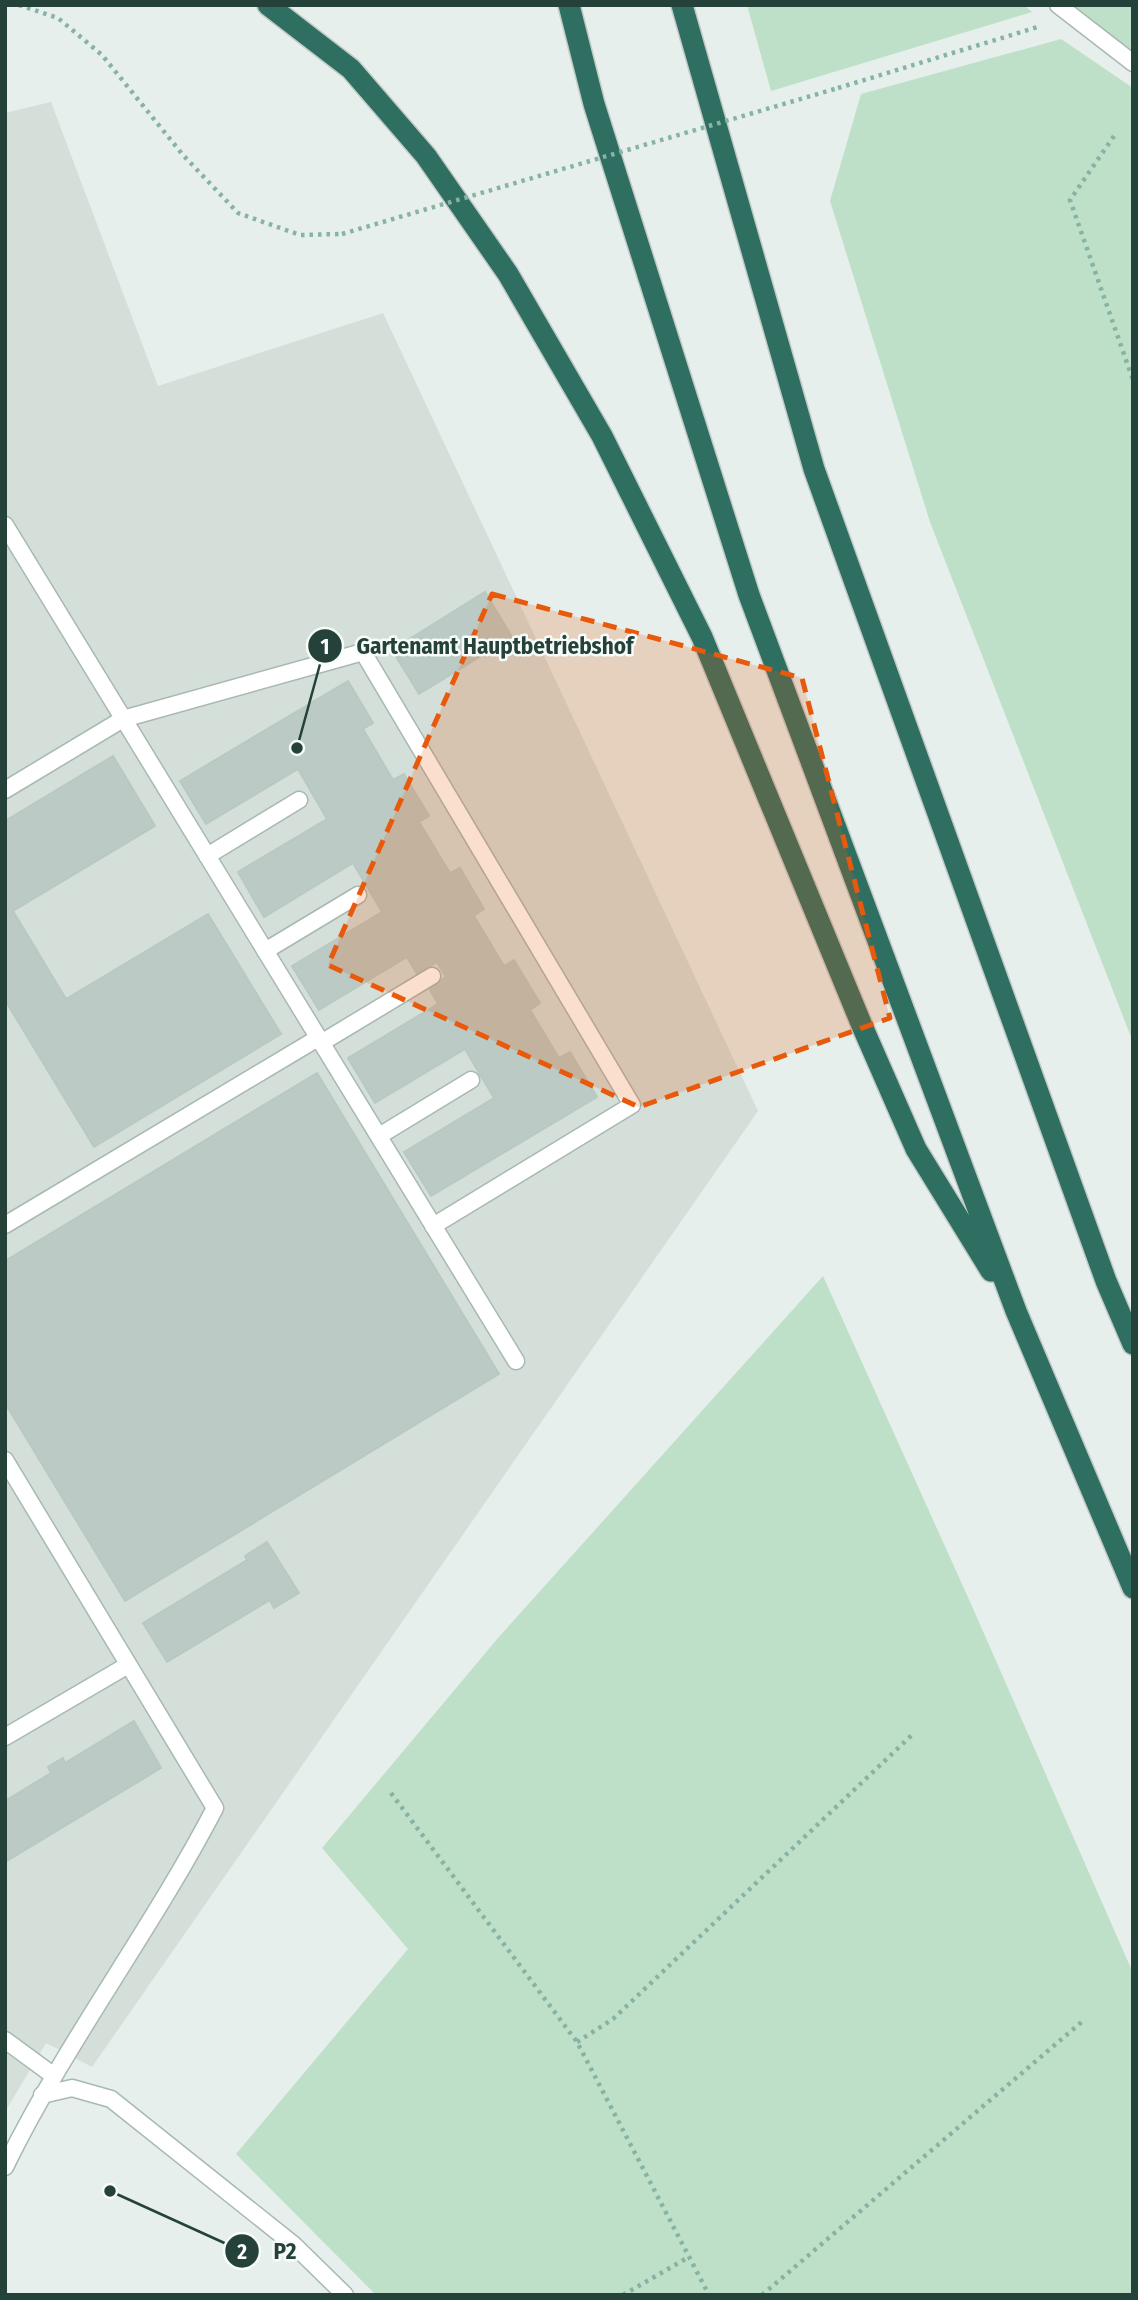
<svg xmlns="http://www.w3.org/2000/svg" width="1138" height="2300" font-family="'Fira Sans Condensed',sans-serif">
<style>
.built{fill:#d4dfda}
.green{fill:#bfe0c8}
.building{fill:#bbcac4;stroke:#b8c9c2;stroke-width:2}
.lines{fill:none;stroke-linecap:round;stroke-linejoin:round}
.service-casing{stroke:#a8b8b2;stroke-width:19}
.motorway-casing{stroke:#c2cac8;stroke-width:24}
.path{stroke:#86b3a5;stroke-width:4.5;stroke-dasharray:3.5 5;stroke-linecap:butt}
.service{stroke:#fff;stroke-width:16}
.motorway{stroke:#2f6f62;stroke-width:21}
.path-bridge{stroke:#86b3a5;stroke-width:4.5;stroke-dasharray:3.5 5;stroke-linecap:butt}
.marked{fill:#e8590c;fill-opacity:0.2;stroke:#e8590c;stroke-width:5;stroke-dasharray:14 9;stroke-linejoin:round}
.leader{fill:none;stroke:#24423a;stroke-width:2.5}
.callout-dot{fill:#24423a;stroke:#f7fbf9;stroke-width:2.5}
.mark-label{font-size:21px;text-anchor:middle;font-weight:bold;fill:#fff}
.callout-label{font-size:23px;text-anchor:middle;font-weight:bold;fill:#24423a;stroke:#f7fbf9;stroke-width:5;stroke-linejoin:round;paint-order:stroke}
</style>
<rect width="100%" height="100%" fill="#e6efeb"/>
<path class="built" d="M51,102l107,284 225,-73 375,798 -666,956 -46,-24 -41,69v-1999z"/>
<path class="green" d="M747,5h277l8,7 -261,79z
M1072,5h61v46z
M1061,39l72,49v954l-203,-520 -100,-321 31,-107z
M823,1276l148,328 162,369v322h-757l-140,-141 172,-205 -86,-101 176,-210z"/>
<path class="building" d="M485,592l27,45 -93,57 -27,-44z
M348,681l25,42 -10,6 30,51 11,-6 25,42 -10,6 31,51 10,-5 24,41 -10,7 30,50 10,-6 26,43 -10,7 29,48 11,-6 27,45 -166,99 -27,-44 90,-54 -29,-49 -90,54 -27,-45 90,-54 -9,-16 17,-11 -9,-15 -20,12 -10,-17 -88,53 -27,-44 90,-54 -29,-49 -89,54 -26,-45 89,-53 -29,-50 -92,55 -26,-43z
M113,756l42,70 -142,85 53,88 142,-85 73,120 -187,113 -89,-147v-179z
M317,1073l182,301 -374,227 -120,-198v-142z
M267,1542l32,51 -25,15 -4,-8 -103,62 -24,-39 104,-63 -2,-4z
M134,1721l27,47 -156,94v-61l46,-28 -3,-6 15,-9 2,5z"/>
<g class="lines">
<g class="service-casing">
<path id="service" d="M1058,5l75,58
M5,525l511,836
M5,790l118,-71 240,-67 269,453 -199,121
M207,856l92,-56
M265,951l93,-56
M321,1043l111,-67
M379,1136l92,-56
M5,1225l313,-187
M5,1460l210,348c-64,123 -149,234 -210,359
M5,1737l123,-72
M5,2040l49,36
M42,2095l30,-7 39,11 183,146 51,50"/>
</g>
<g class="motorway-casing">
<path id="motorway" d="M268,5l83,64 75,87 82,118 94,162 100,201 161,391 53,121 75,122
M569,5l25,99 155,491 267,716 117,277
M682,5l132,464 292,812 27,63"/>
</g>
<path class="path" d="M19,5l39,13 44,37 81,100 55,58 62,22 42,-1
M838,88l203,-62
M1114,136l-44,64 63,180
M391,1793l186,249 132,253
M577,2042l36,-23 301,-286
M623,2295l66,-38
M762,2295l322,-275"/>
<use href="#service" class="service"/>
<use href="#motorway" class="motorway"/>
<path class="path-bridge" d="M342,234l496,-146"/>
</g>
<path class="marked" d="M492,594l310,84 88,340 -251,89 -311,-142z"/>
<path class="leader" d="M297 748L325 646M110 2191L242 2251"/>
<g class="callout-dot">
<circle cx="297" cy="748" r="7"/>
<circle cx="110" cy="2191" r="7"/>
<circle cx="325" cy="646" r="18"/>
<circle cx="242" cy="2251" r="18"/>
</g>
<g class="mark-label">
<text x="325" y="654">1</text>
<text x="242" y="2259">2</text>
</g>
<g class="callout-label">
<text x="495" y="654">Gartenamt Hauptbetriebshof</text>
<text x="285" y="2259">P2</text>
</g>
<rect width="1138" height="2300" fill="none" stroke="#24423a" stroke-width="14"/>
</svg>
